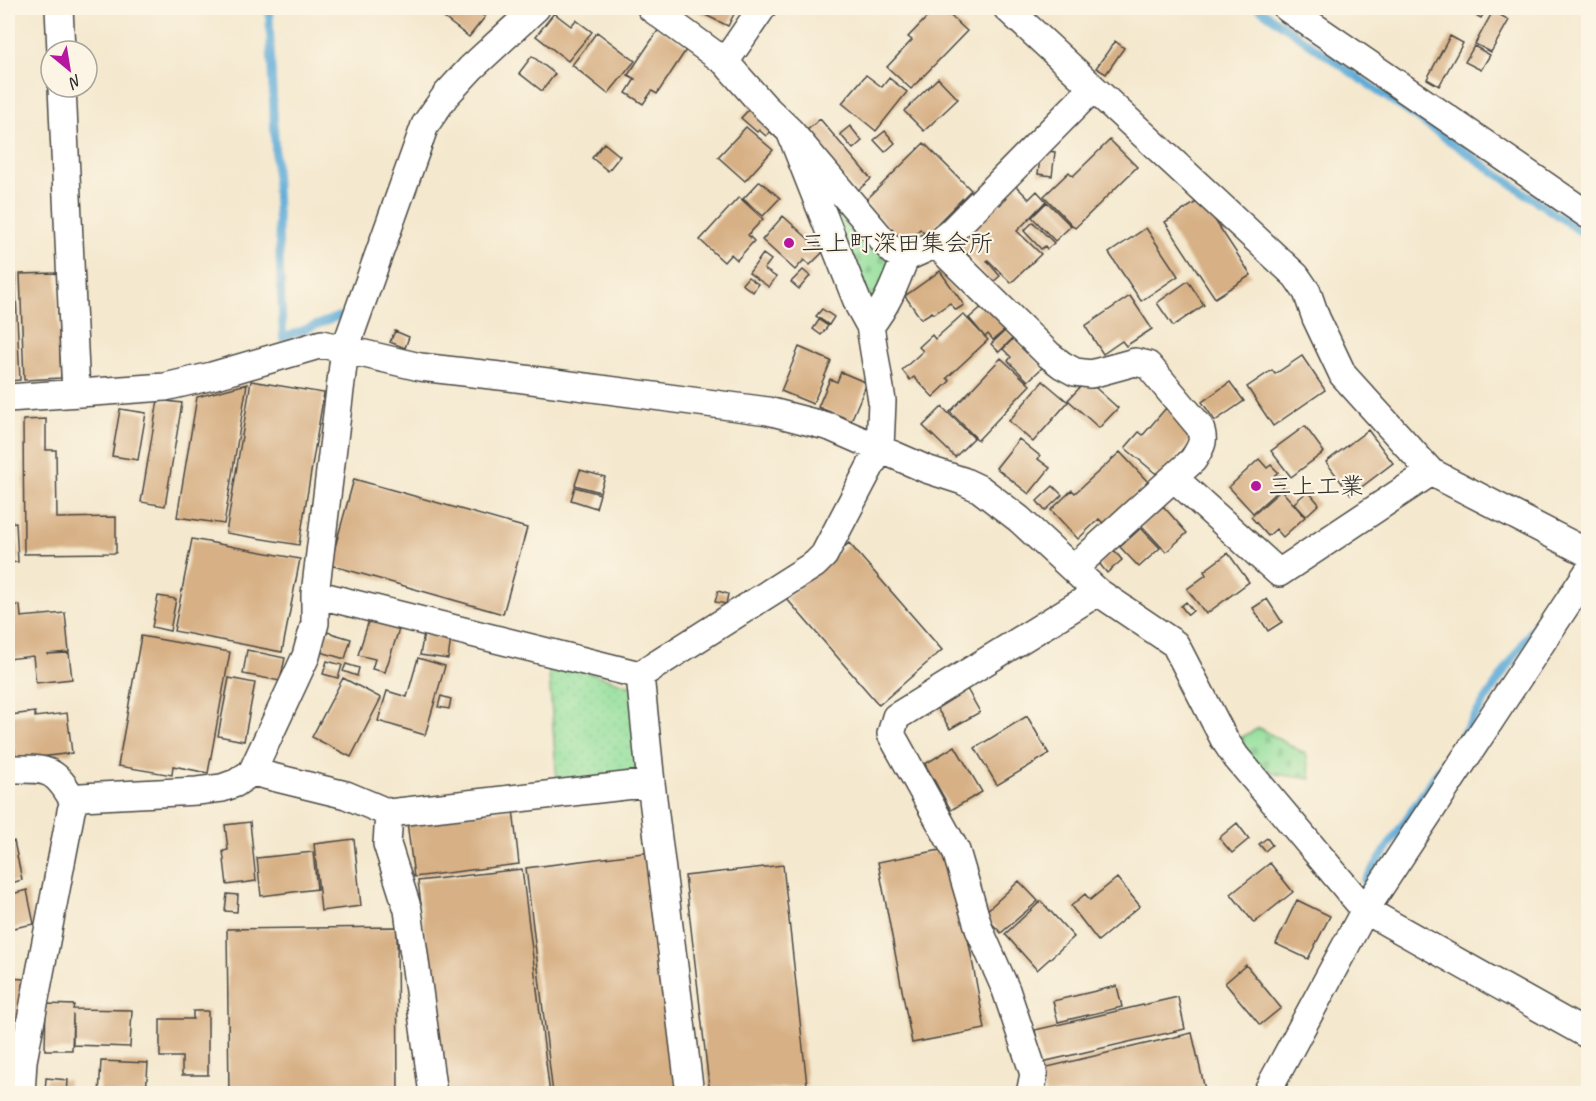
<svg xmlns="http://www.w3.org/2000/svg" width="1596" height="1101" font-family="Caveat,'Klee One',sans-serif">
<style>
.grass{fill:url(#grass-dots);stroke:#5f8564;stroke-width:1.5}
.cemetery{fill:url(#cemetery-stones);stroke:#5f8564;stroke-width:1.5}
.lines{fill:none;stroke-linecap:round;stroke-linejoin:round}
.stream{stroke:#5eacd8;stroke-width:8}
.building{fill:#d7b085}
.street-casing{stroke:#494743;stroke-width:30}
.street{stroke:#fff;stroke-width:27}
.poi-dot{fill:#b5179e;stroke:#fcf5e5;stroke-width:2}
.labels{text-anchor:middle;stroke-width:4.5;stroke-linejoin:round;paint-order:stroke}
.poi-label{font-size:24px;fill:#2b2b2b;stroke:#fcf5e5;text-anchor:start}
</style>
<defs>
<pattern id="grass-dots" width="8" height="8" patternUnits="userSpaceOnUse" patternTransform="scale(1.5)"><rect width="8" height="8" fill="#93df9c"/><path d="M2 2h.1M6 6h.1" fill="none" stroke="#7fc087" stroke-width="1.8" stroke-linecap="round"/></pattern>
<pattern id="cemetery-stones" width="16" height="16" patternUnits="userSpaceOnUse" patternTransform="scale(1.5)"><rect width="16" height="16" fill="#93df9c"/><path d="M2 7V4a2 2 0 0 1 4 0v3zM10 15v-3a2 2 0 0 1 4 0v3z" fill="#7fc087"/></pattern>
</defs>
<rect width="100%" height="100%" fill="#fcf5e5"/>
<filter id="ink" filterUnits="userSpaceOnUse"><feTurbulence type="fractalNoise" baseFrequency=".0167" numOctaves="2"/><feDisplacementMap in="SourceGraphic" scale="12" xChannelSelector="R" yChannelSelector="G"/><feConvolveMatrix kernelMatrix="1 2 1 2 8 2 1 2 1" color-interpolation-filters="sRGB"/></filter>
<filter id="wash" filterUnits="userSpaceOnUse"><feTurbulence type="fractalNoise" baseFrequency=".008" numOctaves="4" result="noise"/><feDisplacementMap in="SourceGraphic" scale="24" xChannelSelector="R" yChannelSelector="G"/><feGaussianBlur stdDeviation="1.35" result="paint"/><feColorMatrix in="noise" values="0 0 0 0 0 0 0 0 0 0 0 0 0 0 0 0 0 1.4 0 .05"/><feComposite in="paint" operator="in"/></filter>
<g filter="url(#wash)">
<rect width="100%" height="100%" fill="#f4e8ce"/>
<path class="grass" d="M548,660l84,26 7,78 -5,9 -77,9z"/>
<path class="cemetery" d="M819,175l74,88 -23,45z
M1259,728l47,26 5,25 -36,-5 -23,-14 -12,-22z"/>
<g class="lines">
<path class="stream" d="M269,8l14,330 56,-22
M1258,8l330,229
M1365,881l212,-319"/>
</g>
<g id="blocks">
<path class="building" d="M438,8h36l11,9 -16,20 -34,-26z
M476,8h16l-6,7z
M691,8h46l-9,18z
M936,8h6l25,23 -56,58 -24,-22 25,-27 -4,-3z
M1472,8h15l-6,10 -11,-6z
M1493,11l16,9 -18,32 -16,-8z
M554,13l17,13 5,-6 16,12 -24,29 -32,-25z
M659,29l29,18 -31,47 -5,-3 -9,13 -17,-11 9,-14 -7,-4z
M597,32l38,29 -27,33 -36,-29z
M1450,36l13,7 -24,43 -12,-7z
M1115,41l9,7 -18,26 -10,-6z
M1474,46l16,9 -9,15 -16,-8z
M532,56l23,18 -13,17 -23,-18z
M866,75l16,12 7,-9 18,14 -31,39 -34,-28z
M938,78l20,21 -34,32 -20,-20z
M753,105l32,29 -6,6 -9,-8 -4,4 -7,-6 -2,2 -16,-14z
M820,119l51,60 -15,13 -51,-60z
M850,126l12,15 -9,8 -13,-15z
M746,127l27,23 -28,31 -27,-24z
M885,131l10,12 -10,9 -11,-12z
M1110,140l27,27 -62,61 -31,-32 25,-24 4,4z
M604,143l16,13 -12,15 -16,-13z
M924,143l47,47 -45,45 -6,-6 -15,14 -41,-41z
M1041,150l14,2 -3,24 -14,-2z
M760,181l20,17 -17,18 -20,-17z
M1015,185l14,14 8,-8 9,10 -29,30 24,23 -30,29 -23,-23 -1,1 13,15 -8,7 -13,-14 1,-1 -24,-26 41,-40 3,3 6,-6 -2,-3z
M739,197l24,22 -15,16 6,6 -17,19 -6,-6 -7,8 -24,-22z
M1201,199l50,76 -36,23 -50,-76z
M1047,202l24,24 -16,15 -23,-24z
M783,216l40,36 -13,13 -6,-5 -9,10 -33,-30z
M1033,222l21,21 -7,6 -2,-3 -4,3 -17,-18z
M1146,228l32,48 -37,25 -32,-48z
M763,254l8,6 -7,9 12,8 -7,10 -20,-14z
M803,270l7,6 -11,13 -8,-7z
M940,271l24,34 -8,5 -6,-7 -16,11 -2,-2 -11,7 -16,-23z
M57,273l4,105 -37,2 -4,-106z
M15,274l5,106 -12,1v-106z
M748,277l10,7 -5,8 -11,-8z
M1188,281l16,24 -31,21 -16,-23z
M1130,296l22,33 -26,17 -4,-5 -19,13 -18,-28z
M984,305l22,24 -13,11 -5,-6 -3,3 -16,-19z
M822,309l12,8 -5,8 -13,-9z
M963,314l25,26 -41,38 3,3 -17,16 -19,-20 -4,3 -8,-10 21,-19 -4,-4 13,-12 3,4z
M819,320l9,6 -7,9 -8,-6z
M1006,330l8,7 -15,15 -8,-8z
M395,331l14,6 -4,11 -15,-6z
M1014,338l29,29 -15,14 -20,-20 3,-4 -8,-8z
M799,347l32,14 -18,43 -32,-13z
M1302,356l23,34 -52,36 -26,-39 25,-17 3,4z
M1001,358l29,27 -52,55 -28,-28z
M841,372l26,11 -16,38 -33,-14 12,-28 7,3z
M1087,380l31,28 -19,20 -31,-28z
M251,381l73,12 -25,152 -73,-12z
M1043,381l25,21 -35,40 -24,-21z
M1230,382l14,19 -29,20 -13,-19z
M247,384l-23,140 -47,-7 20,-120z
M158,400l24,3 -17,103 -24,-4z
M942,407l32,31 -19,19 -32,-31z
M1166,408l30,25 -36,44 -35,-29 14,-16 4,3z
M120,409l26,4 -8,47 -26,-4z
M46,419v31h10l1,68 59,-1v36l-92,1 -1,-134z
M1305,426l19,26 -33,25 -20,-26z
M1368,430l25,33 -42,32 -25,-33z
M1019,439l21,17 -2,3 12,9 -21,26 -33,-26z
M1120,452l28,30 -44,42 -5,-5 -21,20 -27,-29 21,-20 3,3z
M1259,459l8,9 4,-3 7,7 -4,4 9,10 -30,27 -24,-26z
M580,470l25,7 -5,15 -25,-7z
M354,479l173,49 -24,86 -173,-49z
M1053,486l9,9 -17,16 -8,-10z
M575,487l25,7 -4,14 -25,-8z
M1281,490l24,27 -22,20 -7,-8 -8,7 -17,-19z
M1308,491l11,13 -13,12 -12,-13z
M1163,506l24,27 -21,19 -25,-27z
M16,522l2,40 -10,1v-40z
M1141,528l19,20 -21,19 -19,-20z
M192,539l108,20 -18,93 -108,-21z
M849,543l93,107 -63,55 -93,-107z
M1114,550l8,10 -15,13 -8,-10z
M1228,553l21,29 -43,32 -19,-25 19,-14 -2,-4z
M718,591l10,3 -2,10 -11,-2z
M158,596l18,3 -6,32 -18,-4z
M1267,599l15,23 -14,9 -15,-23z
M1186,602l7,9 -5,4 -7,-9z
M20,605l1,12 44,-4 4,39 -23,2 23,-1 3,26 -36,4 -3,-27 -25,3v-53z
M370,617l30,9 -15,46 -13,-3 3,-10 -17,-4z
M327,632l24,7 -6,20 -24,-7z
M424,633l27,5 -3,21 -28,-4z
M141,636l89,16 -22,121 -35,-7 -1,9 -54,-9z
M247,650l38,8 -5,23 -37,-7z
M418,658l27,8 -20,69 -47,-14 9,-30 20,6z
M327,661l15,4 -4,13 -15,-4z
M346,664l13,4 -2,8 -14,-5z
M229,678l26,5 -11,58 -26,-5z
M343,678l38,20 -30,59 -39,-20z
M967,689l13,23 -30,17 -14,-22z
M441,696l10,3 -2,10 -11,-2z
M35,712v5l32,-4 5,40 -56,7 -6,-45z
M1027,716l22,38 -52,31 -22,-37z
M955,746l27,46 -31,18 -26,-46z
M513,809l6,55 -105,13 -7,-55z
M250,822l6,59 -29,4 -4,-34 5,-1 -3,-25z
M1237,823l12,16 -17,14 -13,-15z
M1267,838l5,7 -7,6 -6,-7z
M354,839l7,67 -40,5 -7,-67z
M14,841l8,39 -14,4v-42z
M951,848l34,181 -73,14 -34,-181z
M313,852l4,37 -56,7 -4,-38z
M651,852l30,242h-128l-27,-226z
M1270,863l23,29 -39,31 -23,-29z
M783,865l24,220 -73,9h-24l-25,-218z
M522,869l28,225h-105l-27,-213z
M1117,878l23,28 -42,35 -27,-35 14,-12 5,6z
M1019,881l19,20 -37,32 -18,-19z
M27,890l7,34 -26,5v-34z
M227,894l11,1 -1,17 -12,-1z
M1297,900l33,16 -22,43 -32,-15z
M1041,901l33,36 -37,33 -32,-36z
M397,927l1,167h-169l-2,-165z
M1246,965l35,43 -21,17 -35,-42z
M8,978l16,1 -5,44 -11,-1z
M1117,986l5,21 -64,15 -5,-21z
M1178,997l7,32 -143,33 -7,-32z
M46,1004l28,1 -1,4 59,1 -2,37 -57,-2v-31l-1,36h-27z
M193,1011h15v64h-26v-18h-22v-38h33z
M1192,1033l14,61h-161l-6,-25z
M101,1061l47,2 -2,31h-47z
M46,1078l22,2 -1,14h-22z
M818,1089v5h-29v-2z"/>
</g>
</g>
<g filter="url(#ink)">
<use href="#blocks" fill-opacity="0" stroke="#494743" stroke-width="1.5"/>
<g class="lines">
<g class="street-casing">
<path id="street" d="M59,8l2,43
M651,8l74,54 39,44 26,25 69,175 11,20
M1007,8l289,268 11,16 9,26 27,57 88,97 157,81
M1287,8l301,207
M725,62l37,-54
M62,87l14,306
M790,131l95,112 9,9 11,6 31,-14 15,-12 142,-144
M936,244l113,111 13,10 13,7 16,2 44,-12 13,3 51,61c7,15 2,21 -6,34l-120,109
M8,398l157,-11 47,-11 110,-32 98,23 89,10 259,34 62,16 96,42 37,12 17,8 39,30 79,73 77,52 49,95 12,18 129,153 223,125
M1174,478l105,95 152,-101
M315,594l325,81 175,-111 9,-9 56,-107 2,-47 -12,-75c17,-21 25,-42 35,-68
M640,675l11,108 39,311
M8,769c38,0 46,-3 66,33
M252,772l94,23 43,18 262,-30
M389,813l-2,31 21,66 25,184
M21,1094l2,-33 48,-250 3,-9 7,-5 116,-6 25,-3 14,-5 16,-11 54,-116 9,-33v-29l30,-245 80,-224 21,-30 25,-27 65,-60
M1030,1094l4,-20 -28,-84 -27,-61 -23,-78 -65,-117 5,-17 202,-125
M1266,1094l99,-184 223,-338"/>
</g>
<use href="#street" class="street"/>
</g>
</g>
<g class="poi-dot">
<circle cx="789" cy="243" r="6"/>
<circle cx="1256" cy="486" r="6"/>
</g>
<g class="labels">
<g class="poi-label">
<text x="801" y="251">三上町深田集会所</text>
<text x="1268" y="494">三上工業</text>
</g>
</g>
<rect width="1596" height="1101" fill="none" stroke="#fcf5e5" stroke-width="30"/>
<g transform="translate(69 69) rotate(150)"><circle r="28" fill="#fcf5e5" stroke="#a8a49b" stroke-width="1.5"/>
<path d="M0-4.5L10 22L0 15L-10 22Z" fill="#b5179e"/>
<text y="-9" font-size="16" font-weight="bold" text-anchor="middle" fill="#2b2b2b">N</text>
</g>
</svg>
